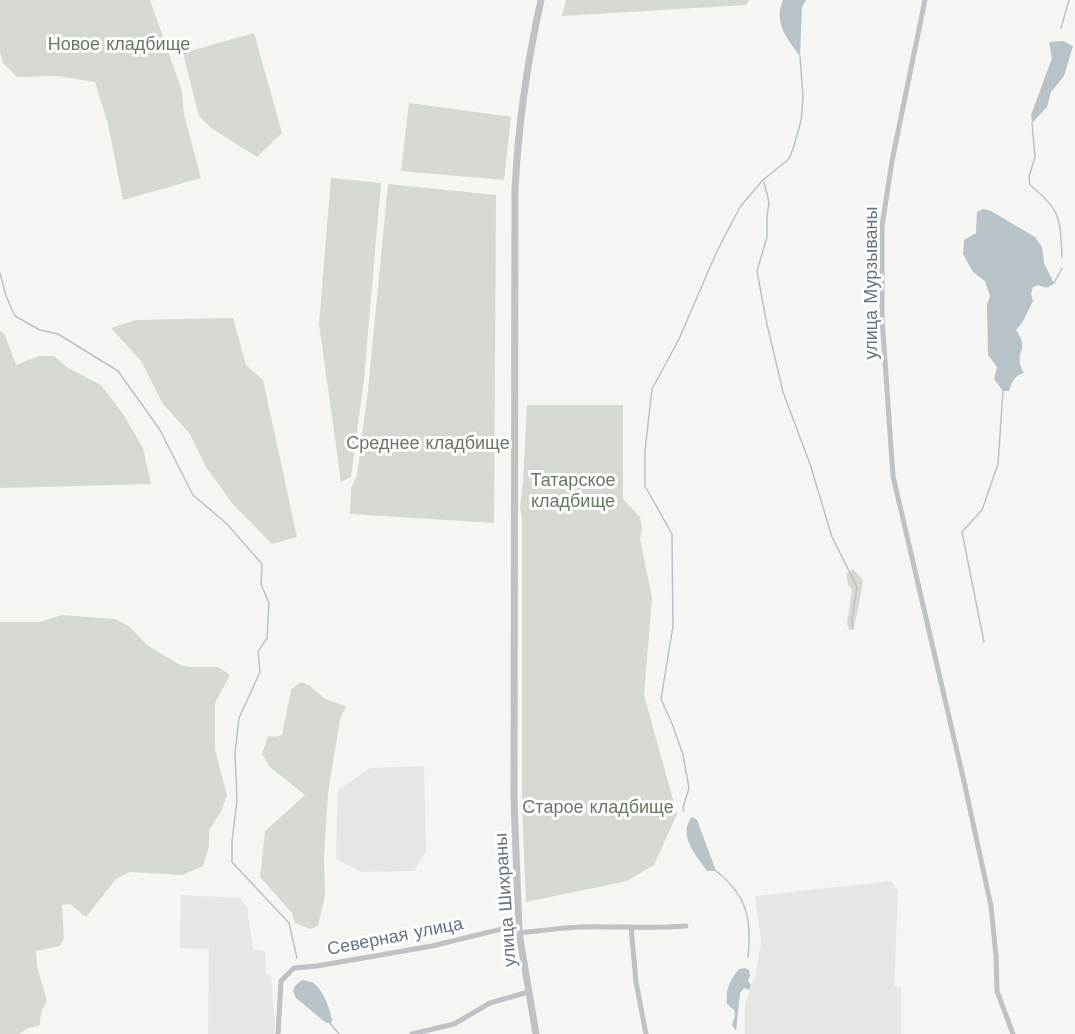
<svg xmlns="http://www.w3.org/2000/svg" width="1075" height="1034" font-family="'Work Sans',sans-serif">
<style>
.built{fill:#e6e7e5}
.green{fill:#d4dad1}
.water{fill:#b8c3c8}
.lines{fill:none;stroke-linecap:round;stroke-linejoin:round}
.stream{stroke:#b8c3c8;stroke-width:1.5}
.minor{stroke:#bec2c5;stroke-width:5}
.tertiary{stroke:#bec2c5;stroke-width:7}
.labels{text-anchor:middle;stroke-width:6;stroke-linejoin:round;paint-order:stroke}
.park-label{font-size:18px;fill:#677963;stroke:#fff}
.street-label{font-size:18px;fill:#657482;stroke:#fff}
</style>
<rect width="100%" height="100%" fill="#f5f5f1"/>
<path class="built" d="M424,766l2,86 -12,19 -53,1 -25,-13 2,-69 32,-22z
M891,881l7,10 -4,95 7,1v47h-156v-29l11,-34 5,-28 -6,-47z
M181,895l59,3 7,9 6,42 12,2 1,23 5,1 4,50 -1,9h-66l1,-85 -29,-1z"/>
<path class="green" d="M0,0h150l32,91 2,24 17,63 -78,22 -15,-76 -13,-42 -38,-6 -40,1 -14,-14 -3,-11z
M566,0h183l-3,5 -184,11z
M254,33l28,100 -25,24 -46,-29 -12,-12 -16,-63z
M409,103l102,14 -7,63 -103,-9z
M331,178l50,5 -17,196 -13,98 -10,5 -22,-158z
M388,184l108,11 -2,328 -144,-9 1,-26 6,-13 11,-85z
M233,318l13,47 17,15 34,157 -25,7 -40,-41 -26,-36 -16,-33 -27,-30 -22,-43 -30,-33 25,-8z
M0,330l5,5 11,30 23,-9h15l14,12 33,17 22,29 20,34 8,36 -151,4z
M527,405h96v94l17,18 2,12 -2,10 12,59 -8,97 33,119 -23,51 -27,16 -101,21 -4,-96v-288l-2,-11 3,-24z
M853,569c3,4 8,7 10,12 0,2 -8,45 -10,48l-4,1 -2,-6 5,-34 -4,-6 -2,-10z
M62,615l53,4 14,7 18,19 33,20 9,2h29l12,8 -15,28v47l12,45 -6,17 -12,18v16l-6,20 -21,9 -52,-3 -14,7 -30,38 -16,-13 -8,1 2,33 -4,8 -24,5 1,15 10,35 -5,9 -3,16 -11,2 -9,6h-19v-412h40z
M300,682l9,3 16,14 21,7 -6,13 -12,74 -4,63 1,40 -7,30 -8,3 -15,-6 -3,-10 -32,-36 5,-46 40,-36 -35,-28 -8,-13 6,-18 8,1 6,-2 9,-45z"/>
<path class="water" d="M783,0h23l-4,7 -2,49c-13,-17 -27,-34 -17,-56z
M1063,41l10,5 -9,30 -13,16 -4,15 -15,16 -1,-8 21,-57 -3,-16z
M983,209l8,2 44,26 7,10 2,16 10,20c-5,5 -8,6 -16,2l-5,2 -2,7 2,7c-6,11 -8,20 -17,29 16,22 -5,21 8,43 -10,3 -12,9 -15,18h-6l-9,-12 3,-12 -9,-12 -1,-50 3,-9 -5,-15 -12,-9 -10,-18 1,-14 12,-7 1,-21z
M692,817l5,3 19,51h-9c-11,-16 -30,-36 -15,-54z
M745,968l4,2 1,6 -2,5 3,4 -2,5 -5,-2 -4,5 -4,38 -4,-6 3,-9 -1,-6 -7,-6c-2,-13 3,-25 12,-35z
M302,980c4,1 7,1 10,2 11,7 19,28 20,40l-6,1 -30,-25 -3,-7 2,-5z"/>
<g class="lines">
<path class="stream" d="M1061,28l8,-28
M1032,123l3,34 -6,20 1,8c31,25 30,33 32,72
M764,182l5,20 -2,15v20l-10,34 9,49 17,72 27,72 22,73 25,50 -5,33 1,9
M0,273l6,23 9,20 25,14 18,4 60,37 42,59 33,65 34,29 35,40 -1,20 8,19 -2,35 -9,14 2,20 -21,46 -4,35 2,48 -5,40v21l57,61 8,35
M1054,283l8,-15
M984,642l-22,-110 20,-22 16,-46 5,-73
M684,811l-1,-3 6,-20 -6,-33 -10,-29 -12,-27 12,-73 -1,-92 -27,-48v-35l7,-62 27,-50 38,-88 23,-44 23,-27 26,-21 5,-13 7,-25 2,-23 -3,-42
M716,871c31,24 36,48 32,86
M329,1022l10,12"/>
<path class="minor" d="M925,0l-33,161 -10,65v92l11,158 70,301 28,129 5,50 1,35 16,43
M631,927l5,55 10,52
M519,933c20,-2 40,-5 60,-6 36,-1 71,2 107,-1
M278,1034l3,-53 13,-13 23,-2 115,-20 86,-21
M412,1034l42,-10 36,-21 38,-11"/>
<path class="tertiary" d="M536,1034l-17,-101 -5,-134 1,-608c3,-65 12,-128 26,-191"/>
</g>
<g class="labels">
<g class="park-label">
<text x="119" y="50">Новое кладбище</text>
<text x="428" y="449">Среднее кладбище</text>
<text x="573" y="486">Татарское<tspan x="573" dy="21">кладбище</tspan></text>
<text x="598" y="813">Старое кладбище</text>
</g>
<g class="street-label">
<text transform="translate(871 283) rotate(-90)" y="6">улица Мурзываны</text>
<text transform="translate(505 900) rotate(-94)" y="6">улица Шихраны</text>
<text transform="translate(395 936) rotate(-11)" y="6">Северная улица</text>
</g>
</g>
</svg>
